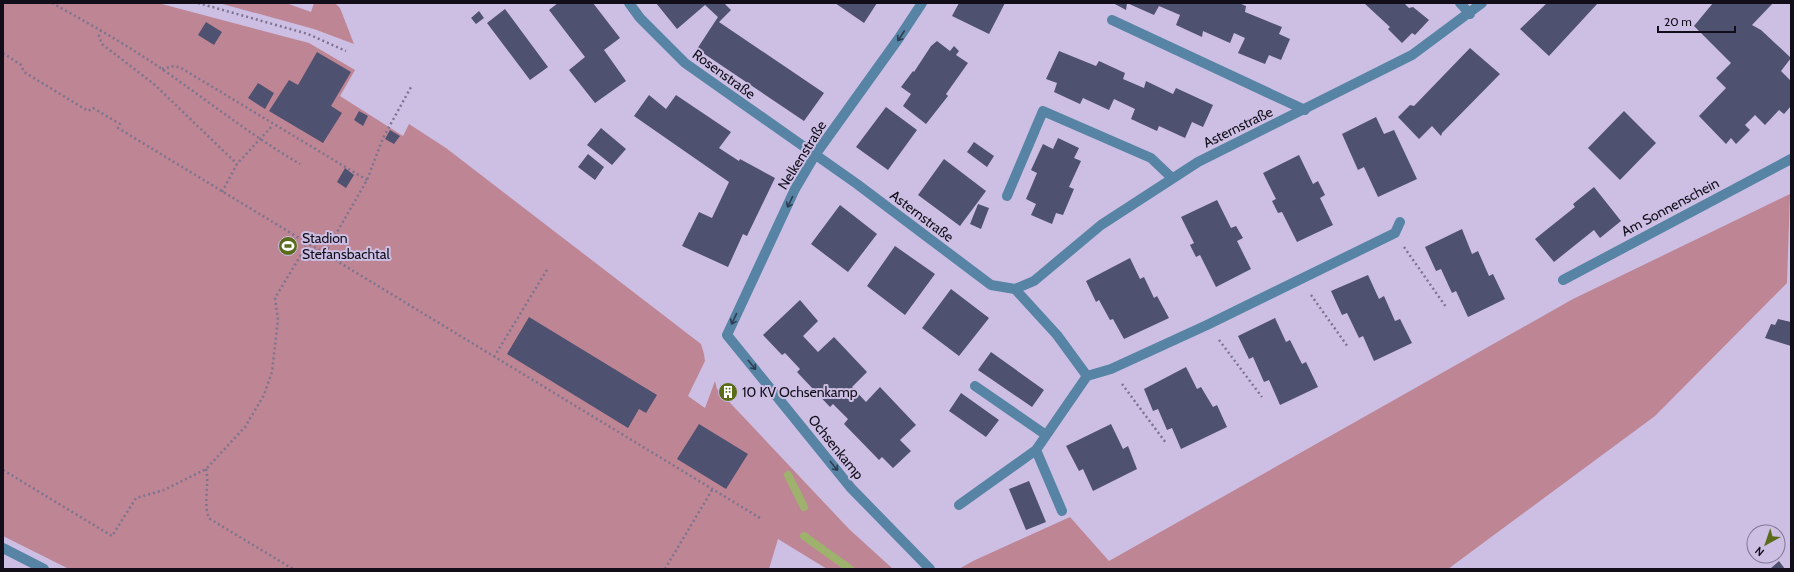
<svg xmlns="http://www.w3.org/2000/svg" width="1794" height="572" font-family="Cabin,sans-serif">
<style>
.green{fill:#be8595}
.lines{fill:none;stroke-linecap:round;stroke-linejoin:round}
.stream{stroke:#9fb26d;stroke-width:8}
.building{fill:#4f5171}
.path{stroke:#7d748e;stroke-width:2.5;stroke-dasharray:2 3;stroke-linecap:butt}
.service{stroke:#5784a4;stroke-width:10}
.minor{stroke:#5784a4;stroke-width:10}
.oneway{stroke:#2d3d51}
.labels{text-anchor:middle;stroke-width:4;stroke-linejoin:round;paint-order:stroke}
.street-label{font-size:14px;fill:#110d19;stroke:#ccbfe3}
.poi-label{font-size:14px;fill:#110d19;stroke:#ccbfe3;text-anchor:start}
</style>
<rect width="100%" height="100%" fill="#ccbfe3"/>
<path class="green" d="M3,3h155l151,40 46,27 -15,26 63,40 6,-12 37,24 255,196 3,10 1,7 -17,35 17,12 10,-27 2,8 132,140 44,40h-66l-49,-30 -9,30h-700l-66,-33z
M219,3h67l25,9 3,-9h21l5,5 14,36 -40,-15z
M1790,194l-3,89 -132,133 -207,153h-489l14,-8 97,-44 39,44 464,-262z"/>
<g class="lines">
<path class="stream" d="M788,475l16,32
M804,536l46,33"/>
</g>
<path class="building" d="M558,3h35l27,35 -16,12 22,31 -31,22 -26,-33 16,-13 -36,-47z
M656,3h68l7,7 -12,12 105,71 -20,28 -107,-72 21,-32 -13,-12 -28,24z
M835,3h42l-13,20z
M959,3h46l-16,31 -37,-18z
M1113,3h126l7,3 -1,6 37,15 -3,7 11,5 -9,21 -12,-5 -4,9 -27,-11 7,-15 -11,-5 -4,10 -27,-12 -1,6 -26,-12 4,-10 -21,-9 -5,9 -27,-12 -1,7z
M1364,3h40l5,5 4,-1 16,13 -14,15 -3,-2 -10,10 -14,-14 2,-2z
M1547,3h51l-49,53 -29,-27z
M1713,3h60l-21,22 9,5 30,28 -10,13 10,10v25l-7,8 -5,-4 -14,15 -10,-10 -10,10 5,5 -14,14 -5,-6 -5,6 -27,-28 27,-28 -10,-10 15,-15 -37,-37z
M505,9l43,58 -18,13 -43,-57z
M479,11l5,7 -8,6 -5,-6z
M206,22l16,10 -8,13 -16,-10z
M937,41l13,10 4,-5 5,5 -3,4 12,8 -22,31 2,2 -22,28 -23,-18 8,-12 -10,-7 12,-16 1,1 17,-26z
M1470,48l30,26 -58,59 -1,3 -9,-10 -13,13 -21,-22 12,-12 4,1z
M1059,51l37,15 3,-5 26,12 -2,6 21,9 2,-7 27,13 3,-6 37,17 -10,22 -11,-5 -7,16 -26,-12 -2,5 -26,-12 4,-10 -21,-10 -5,11 -26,-12 -3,6 -26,-12 3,-9 -11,-4z
M317,52l34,20 -20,34 11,7 -19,30 -54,-32 20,-31 9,5z
M258,83l16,10 -9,16 -17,-11z
M649,95l17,14 10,-14 55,37 -12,16 20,13 1,-2 35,19 -28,58 -4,-2 -15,33 -46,-21 17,-34 13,6 17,-36 -95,-66z
M886,107l31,23 -29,40 -32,-23z
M359,111l9,5 -5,10 -9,-6z
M1624,111l32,32 -36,37 -32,-32z
M1376,117l8,17 10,-4 23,49 -39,18 -14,-30 -6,3 -16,-36z
M601,128l25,21 -14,16 -25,-20z
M390,130l10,6 -6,8 -9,-5z
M1058,138l21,10 -5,10 7,3 -12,26 5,2 -11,26 -7,-2 -4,11 -21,-9 5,-11 -10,-5 11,-26 -6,-3 12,-26 10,5z
M974,142l20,14 -7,11 -20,-15z
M588,154l16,13 -9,13 -17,-13z
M1299,155l14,29 5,-3 7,14 -5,3 13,27 -36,17 -15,-30 -4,1 -6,-12 4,-2 -13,-26z
M944,159l42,32 -26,35 -42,-31z
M345,168l9,7 -8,13 -9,-6z
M1594,187l27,34 -21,17 -6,-8 -40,32 -19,-23 40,-32 -2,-3z
M1217,200l14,28 5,-2 7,12 -6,3 14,28 -35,18 -16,-32 -4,2 -6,-12 4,-2 -13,-26z
M978,204l11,4 -8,21 -11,-5z
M840,205l37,29 -29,38 -37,-28z
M1462,229l10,25 6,-3 11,25 4,-2 12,25 -37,18 -12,-26 -4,2 -11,-24 -5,2 -11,-24z
M895,246l40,28 -30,41 -38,-29z
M1130,258l10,21 4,-2 10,21 3,-2 12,22 -45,21 -11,-20 -3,1 -11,-20 -3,2 -10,-21z
M1368,275l11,24 5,-3 11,25 5,-2 12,24 -38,18 -11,-25 -4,2 -12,-25 -5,2 -11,-24z
M951,289l38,29 -30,38 -37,-28z
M800,300l18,21 -15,15 15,16 16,-15 33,35 -15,15 14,15 14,-15 36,38 -16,15 11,11 -18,17 -11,-11 -3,3 -35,-36 4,-5 -15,-15 -3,3 -33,-35 3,-3 -15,-16 -3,2 -19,-20z
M529,317l128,78 -11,18 -7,-4 -11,19 -121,-74z
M1275,318l11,24 4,-2 12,24 4,-2 12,25 -38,18 -11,-25 -5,2 -11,-25 -4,2 -11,-23z
M1778,319l13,3v24l-26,-8 6,-14 4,1z
M991,352l53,38 -12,17 -54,-37z
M1186,367l11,22 4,-2 12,20 4,-2 10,22 -46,22 -9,-21 -5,2 -9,-21 -5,2 -9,-22z
M724,385l11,10 -4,4 -10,-10z
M961,393l38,27 -13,17 -37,-26z
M699,424l49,30 -22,35 -49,-30z
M1111,424l12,25 5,-3 9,23 -44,22 -10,-22 -4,2 -13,-25z
M1029,481l17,41 -20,8 -17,-41z
M1779,561l6,8h-15z"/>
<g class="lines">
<path class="path" d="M52,3c38,21 75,42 110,66 46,32 90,67 138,95
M198,3l110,31 38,17
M101,30l-2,6 3,8 53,41 82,79
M3,53l18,12 3,7 64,39 5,-3 27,16 -2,4 642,390
M162,69l12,-3 7,2 186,112
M222,192l15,-28 36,-39
M1404,247l42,60
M325,253l42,-73 16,-42 28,-51
M1311,295l37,52
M1219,340l43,57
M494,357l54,-89
M1122,384l44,59
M206,469c4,17 -4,37 4,50l83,50
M3,470l109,66 24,-38 28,-8 42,-21 39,-42 19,-32 8,-23 6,-52 -3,-22 33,-55
M665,569l47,-79"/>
<path class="service" d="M1112,20l193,90
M1007,196l36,-85 108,47 21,20
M1015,289l42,46 30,41
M975,386l71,49
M1036,450l26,61
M959,505l77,-55 51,-74 24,-7 96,-44 188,-92 5,-11
M3,548l41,21"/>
<path class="minor" d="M629,3l11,15 45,45 172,121 134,101 24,4 19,-8 67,-56 97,-63 214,-107 70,-52
M922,3l-23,35 -84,117 -20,34 -68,146 124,153 79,81
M1460,3l10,11
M1563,280l228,-121"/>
</g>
<defs><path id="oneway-shaft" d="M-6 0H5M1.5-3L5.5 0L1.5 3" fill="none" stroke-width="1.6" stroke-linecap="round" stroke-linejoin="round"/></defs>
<g class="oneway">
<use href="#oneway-shaft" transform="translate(901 36) rotate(123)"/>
<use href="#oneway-shaft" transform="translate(790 202) rotate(115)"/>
<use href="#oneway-shaft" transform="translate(734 319) rotate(115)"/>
<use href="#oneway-shaft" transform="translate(752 365) rotate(51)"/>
<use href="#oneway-shaft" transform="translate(834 466) rotate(51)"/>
</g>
<defs>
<g id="stadium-disc" transform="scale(1)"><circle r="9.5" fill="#5a6c19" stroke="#ccbfe3"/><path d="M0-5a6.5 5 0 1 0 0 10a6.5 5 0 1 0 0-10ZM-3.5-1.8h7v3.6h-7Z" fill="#fff"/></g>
<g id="building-disc" transform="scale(1)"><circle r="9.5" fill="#5a6c19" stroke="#ccbfe3"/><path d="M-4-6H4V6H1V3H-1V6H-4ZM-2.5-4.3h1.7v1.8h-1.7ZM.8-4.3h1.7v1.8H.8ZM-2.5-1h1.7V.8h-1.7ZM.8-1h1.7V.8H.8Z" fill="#fff"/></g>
</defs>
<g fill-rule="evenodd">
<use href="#stadium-disc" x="288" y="246"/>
<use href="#building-disc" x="728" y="392"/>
</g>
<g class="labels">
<g class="street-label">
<text transform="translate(724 74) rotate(36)" y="5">Rosenstraße</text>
<text transform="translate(1238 127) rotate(-26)" y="5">Asternstraße</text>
<text transform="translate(802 155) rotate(-58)" y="5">Nelkenstraße</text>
<text transform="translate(1670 207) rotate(-28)" y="5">Am Sonnenschein</text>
<text transform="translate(922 216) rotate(37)" y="5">Asternstraße</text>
<text transform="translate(836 447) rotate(51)" y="5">Ochsenkamp</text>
</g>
<g class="poi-label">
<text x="302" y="243">Stadion<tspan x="302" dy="16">Stefansbachtal</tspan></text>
<text x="742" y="397">10 KV Ochsenkamp</text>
</g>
</g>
<rect width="1794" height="572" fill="none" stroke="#110d19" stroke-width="8"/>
<g transform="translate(1766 544) rotate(220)"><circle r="19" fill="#ccbfe3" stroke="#817892"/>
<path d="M0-3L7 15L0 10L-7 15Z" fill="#5a6c19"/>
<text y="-6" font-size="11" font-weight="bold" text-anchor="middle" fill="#110d19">N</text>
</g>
<path d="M1658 26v6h77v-6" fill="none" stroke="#110d19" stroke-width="2"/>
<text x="1664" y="26" font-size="12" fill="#110d19" stroke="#ccbfe3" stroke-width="3" paint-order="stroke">20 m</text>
</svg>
